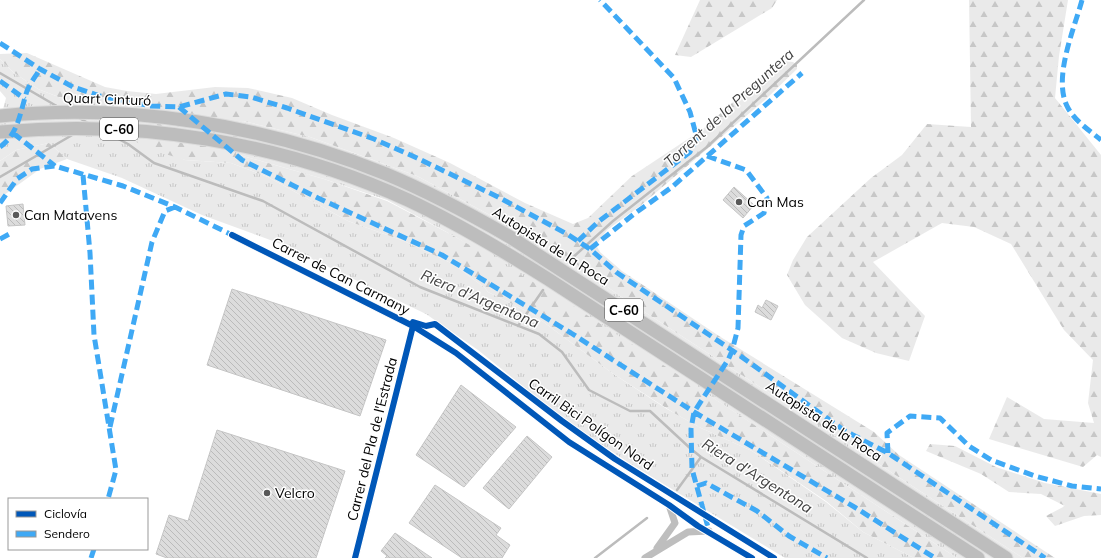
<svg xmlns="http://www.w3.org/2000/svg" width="1101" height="558" font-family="Mulish,sans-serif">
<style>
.grass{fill:url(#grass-tufts)}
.forest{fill:url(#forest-firs)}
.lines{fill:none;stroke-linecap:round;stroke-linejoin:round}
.stream{stroke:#bcbcbc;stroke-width:2.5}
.building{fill:url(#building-back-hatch);stroke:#c5c5c5}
.motorway-casing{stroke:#dbdbdb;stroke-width:15}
.minor{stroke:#bebebe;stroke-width:7}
.motorway{stroke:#bdbdbd;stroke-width:13}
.quiet{stroke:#3fa9f5;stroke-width:5;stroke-dasharray:10 5;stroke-linecap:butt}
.cycleway-casing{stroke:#fff;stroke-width:8}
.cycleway{stroke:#0057b8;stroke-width:6}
.poi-dot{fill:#595959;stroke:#fff;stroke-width:1.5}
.labels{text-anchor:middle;stroke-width:3;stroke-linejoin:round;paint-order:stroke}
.shield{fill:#fff;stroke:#4c4c4c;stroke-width:1}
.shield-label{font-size:13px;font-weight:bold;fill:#000}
.street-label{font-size:14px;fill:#000;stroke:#fff}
.poi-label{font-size:14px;fill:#000;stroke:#fff;text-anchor:start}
.water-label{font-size:15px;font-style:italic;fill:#404040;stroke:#fff}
</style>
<defs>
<pattern id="grass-tufts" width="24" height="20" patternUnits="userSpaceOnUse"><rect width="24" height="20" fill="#eaeaea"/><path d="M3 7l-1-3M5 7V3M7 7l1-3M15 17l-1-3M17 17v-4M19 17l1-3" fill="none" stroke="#c7c7c7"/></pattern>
<pattern id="forest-firs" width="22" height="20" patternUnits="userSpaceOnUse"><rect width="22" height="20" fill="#eaeaea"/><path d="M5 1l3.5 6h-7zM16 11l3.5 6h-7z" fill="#c7c7c7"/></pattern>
<pattern id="building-back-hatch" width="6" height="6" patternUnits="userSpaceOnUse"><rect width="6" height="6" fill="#dcdcdc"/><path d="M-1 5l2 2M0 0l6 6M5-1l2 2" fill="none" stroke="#bbb"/></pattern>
</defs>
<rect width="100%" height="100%" fill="#fff"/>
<path class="grass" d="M0,59l13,13 25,17 31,12 28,19 88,40 46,3 37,14 80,44 56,20 49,23 32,24 3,4 46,23 78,58 55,36 34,19 51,23 74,51 37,30 51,26h-129l-156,-95 -63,-42 -88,-71 -52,-36 -145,-70 -79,-29 -80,-37 -55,-19 -18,-16 -33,7 -16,11v-40l6,-23 -6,-7z
M243,121l67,16 107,39 144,77 59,43 403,262h-66l-247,-162 -256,-160 -67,-36 -63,-21 -88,-25z"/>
<path class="forest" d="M700,0h77l-5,8 -81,49 -16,-2z
M969,0h99l-9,56 -4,42 46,57v302l-4,-2 -14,12 -94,-28 18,-42 37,22 50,4 -6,-20 5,-43 -29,-30 -53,-86 -37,-17 -32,-4 -69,39 52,54 -16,45 -33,-8 -34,-15 -37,-33 -18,-30 6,-15 14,-23 64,-59 31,-23 25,-31 44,3z
M27,53l78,34 22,4 29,3 59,-7 33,1 44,10 40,17 62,23 56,25 75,40 48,21 15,-6 44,-42 71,-47 65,-58 16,-10 9,1 4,3v4l-32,31 -73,62 -52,44 -33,24 -11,15 4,7 22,19 97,65 155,96 25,23 156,103h-32l-403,-262 -59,-43 -144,-77 -107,-39 -67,-16 -7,33 88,25 63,22 67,35 110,64 393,258h-43l-51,-26 -37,-31 -74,-50 -51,-23 -27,-15 -62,-40 -78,-58 -46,-23 -3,-4 -32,-24 -49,-23 -56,-20 -80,-44 -37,-14 -46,-3 -36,-11 -52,-29 -28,-19 -31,-12 -25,-17 -13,-13v-5z
M49,143l18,16 -27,10 -40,29v-37l16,-11z
M930,444l25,2 41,21 49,16 56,11v21l-17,1 -29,10 -9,-10 19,-10 -24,-12 -32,-2 -28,-18 -55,-23z"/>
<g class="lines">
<path class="stream" d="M0,73l60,35
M79,118l11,6
M111,135l17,9 26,19 109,38 157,86 119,47 23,18 27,38 41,21h20l41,38 10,8 166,101
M0,177l74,-43
M570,260l43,-39 94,-74 157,-147
M518,326l25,-36
M677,490l24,-33
M595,558l52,-40"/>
</g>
<path class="building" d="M734,187l20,18 -11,13 -20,-18z
M23,204l2,21 -17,1 -2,-20z
M232,289l154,51 -26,76 -153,-51z
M766,300l12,6 -7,14 -16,-8 3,-7 4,3z
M461,385l55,42 -52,60 -48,-32z
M217,430l128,41 -29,87h-149l-11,-4 13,-39 19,6z
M527,436l25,21 -43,52 -26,-21z
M435,485l66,43 -5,7 14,10 -8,13h-40l-53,-35z
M395,533l37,25h-47l2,-2 -6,-5z"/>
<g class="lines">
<g class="motorway-casing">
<path id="motorway" d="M0,116c130,-13 265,9 386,58 43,18 84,40 124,63l496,321
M0,132c139,-13 281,10 408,68 49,23 94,50 140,79l430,279"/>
</g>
<path class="minor" d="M232,235l181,91 43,27 113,89 100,63 29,21 54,32
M657,548l18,-25 -6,-18
M355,558l58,-232
M645,558l43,-26 21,-1"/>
<use href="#motorway" class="motorway"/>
<path class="quiet" d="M1082,0c-8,30 -30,79 -14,108 8,14 21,22 33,32
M0,43l40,26 33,18 27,9 51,10 28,1 47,-13 25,3 36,11 87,31 43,19 81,39 69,37 23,15 26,23 123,83 106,76 43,22 157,105
M0,81l25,18
M179,107l63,53 76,38 124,57 129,78 123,79 162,96 79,50
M13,133l42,33
M0,147c19,-14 20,-35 27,-56 3,-8 9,-15 13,-22
M707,156l39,14 21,28 -3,15 -20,13 -3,9 -3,93 -6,23 -4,9 -34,52 -3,17 1,40 17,62
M83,175l7,78 4,82 22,135 -8,29
M0,203l17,-24 15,-10 23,-3 68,20 52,21 57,28
M0,239l13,-7
M578,241l20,-19 92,-70 7,-14 -7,-26 -16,-34 -74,-78
M590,249l44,-35 38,-27 130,-114
M110,427l42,-185 13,-31 10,-4
M888,453l-1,-20 23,-17 30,2 29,28 22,14 44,16 37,10 29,3
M697,486l9,-3 51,28 32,25 38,22
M91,558l3,-9"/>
<g class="cycleway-casing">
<path id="cycleway" d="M232,235l181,91 43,27 113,89 100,63 29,21 54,32
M413,322l13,4 9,-2 127,97 53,38 159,99
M355,558l58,-232"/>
</g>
<use href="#cycleway" class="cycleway"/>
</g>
<g class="poi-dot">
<circle cx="739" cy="202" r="4"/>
<circle cx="16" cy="215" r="4"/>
<circle cx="267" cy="493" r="4"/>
</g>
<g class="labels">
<g class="shield">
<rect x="100" y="118" width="38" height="22" rx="3"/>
<rect x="605" y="299" width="38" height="22" rx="3"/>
</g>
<g class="shield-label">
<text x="119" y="134">C-60</text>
<text x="624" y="315">C-60</text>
</g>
<g class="street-label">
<text transform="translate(107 99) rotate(2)" y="5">Quart Cinturó</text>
<text transform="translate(551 246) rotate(32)" y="5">Autopista de la Roca</text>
<text transform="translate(341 276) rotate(27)" y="5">Carrer de Can Carmany</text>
<text transform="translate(824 421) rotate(33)" y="5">Autopista de la Roca</text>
<text transform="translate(591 424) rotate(35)" y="5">Carril Bici Polígon Nord</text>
<text transform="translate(372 439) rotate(-76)" y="5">Carrer del Pla de l'Estrada</text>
</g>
<g class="poi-label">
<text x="747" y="207">Can Mas</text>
<text x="24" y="220">Can Matavens</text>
<text x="275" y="498">Velcro</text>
</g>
<g class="water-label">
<text transform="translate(729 108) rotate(-42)" y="5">Torrent de la Preguntera</text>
<text transform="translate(480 299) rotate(23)" y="5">Riera d'Argentona</text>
<text transform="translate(757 476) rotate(32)" y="5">Riera d'Argentona</text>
</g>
</g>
<rect x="8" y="498" width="140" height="52" fill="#ffffff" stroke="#999999"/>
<rect x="16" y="511" width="20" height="6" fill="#0057b8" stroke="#999999"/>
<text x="44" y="518" font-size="12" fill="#000000">Ciclovía</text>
<rect x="16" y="531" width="20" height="6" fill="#3fa9f5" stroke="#999999"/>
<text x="44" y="538" font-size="12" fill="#000000">Sendero</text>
</svg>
